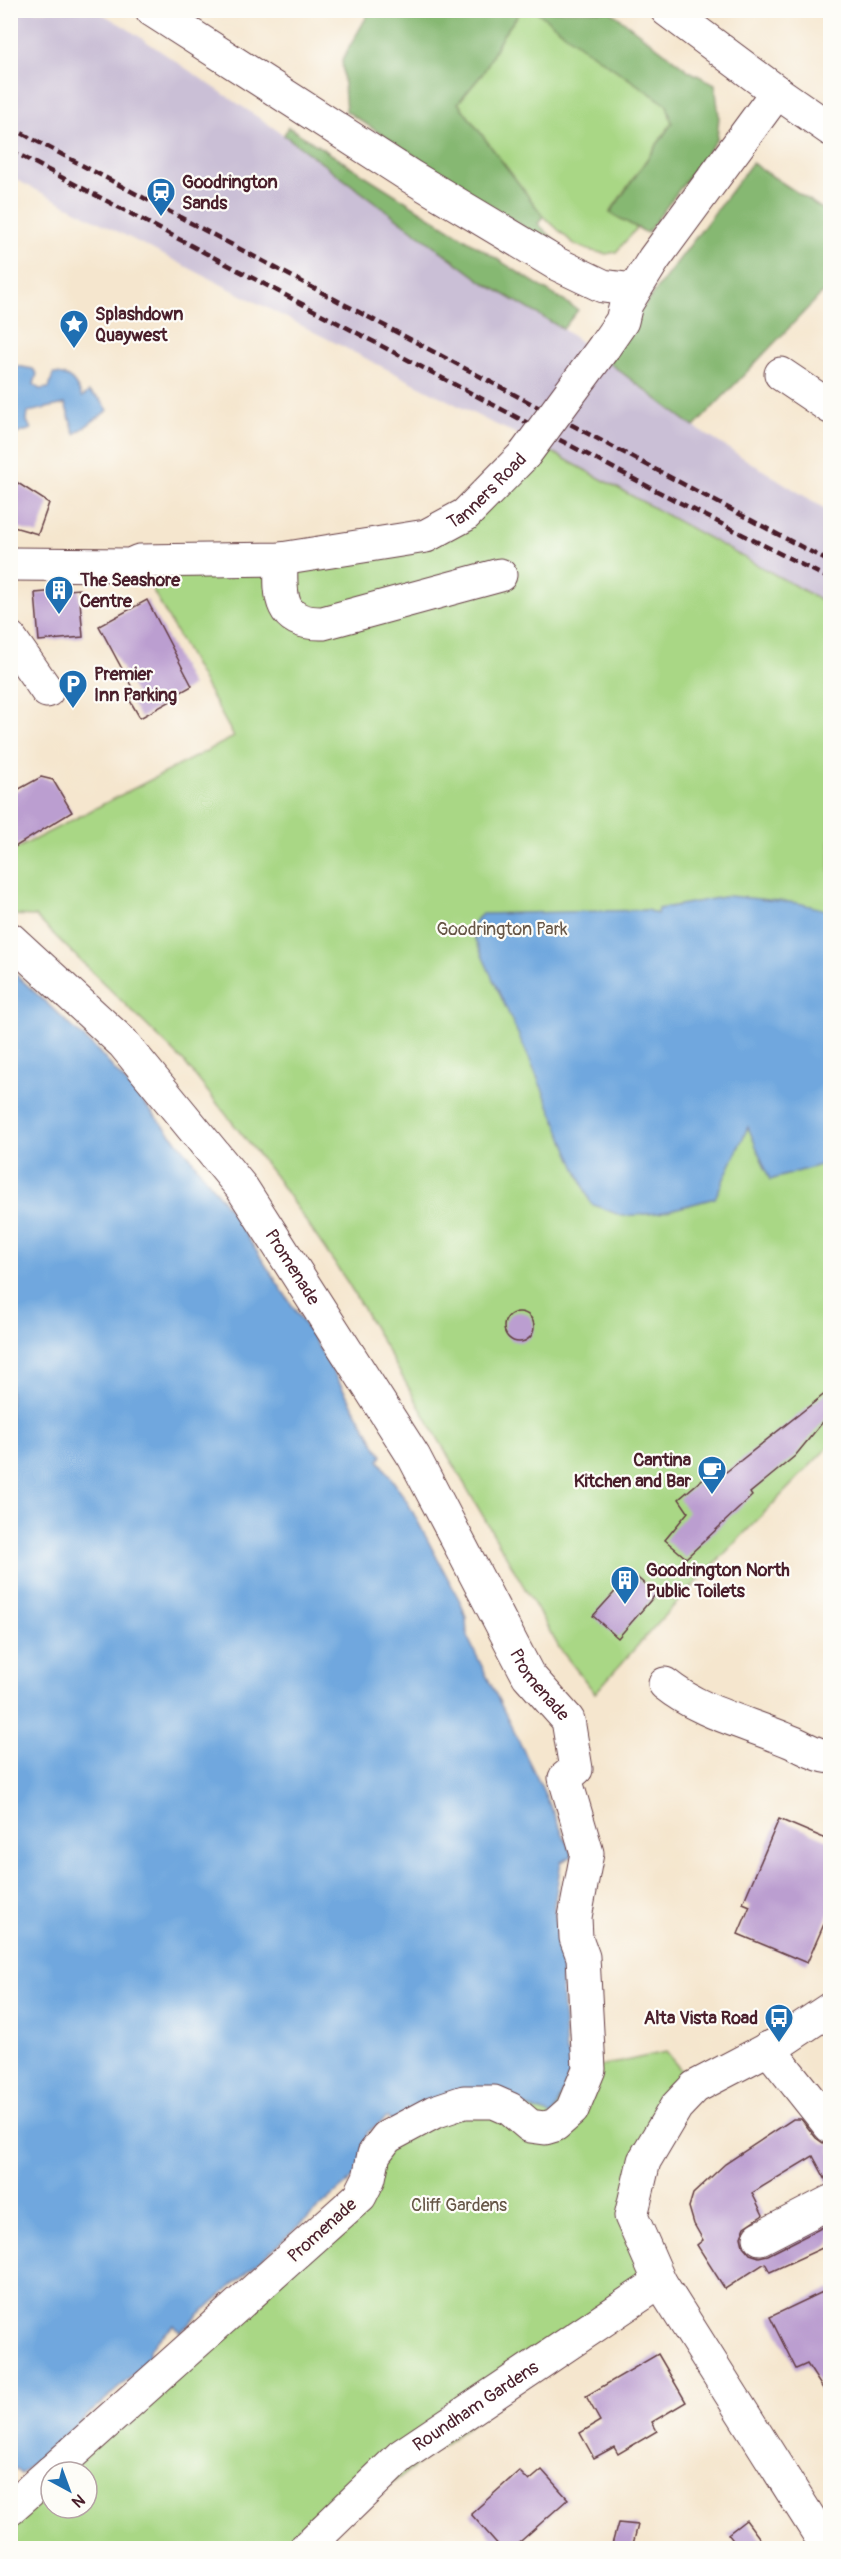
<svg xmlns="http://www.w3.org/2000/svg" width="841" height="2559" font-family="Pangolin,sans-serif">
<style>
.industrial{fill:#cabfd6}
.green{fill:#a9d785;stroke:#7a7b58;stroke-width:1.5}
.forest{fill:#86b872;stroke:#686c4e;stroke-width:1.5}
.water{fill:#6fa7de;stroke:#5c6384;stroke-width:1.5}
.building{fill:#bb9ed0}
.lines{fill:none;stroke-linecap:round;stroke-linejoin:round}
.minor-casing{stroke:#643d43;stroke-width:35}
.major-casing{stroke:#643d43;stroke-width:35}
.minor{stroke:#fff;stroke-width:33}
.major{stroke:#fff;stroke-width:33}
.rail{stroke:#4a1f2b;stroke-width:4.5;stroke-dasharray:9 4.5;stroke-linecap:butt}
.minor-bridge-casing{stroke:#643d43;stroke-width:35;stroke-linecap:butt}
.minor-bridge{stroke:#fff;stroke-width:33}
.labels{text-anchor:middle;stroke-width:4.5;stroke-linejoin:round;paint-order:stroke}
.poi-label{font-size:18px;font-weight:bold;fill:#4a1f2b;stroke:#fdfcf7;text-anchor:start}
.street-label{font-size:18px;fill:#4a1f2b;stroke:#fdfcf7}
.park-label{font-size:18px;fill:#665646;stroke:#fdfcf7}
</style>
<rect width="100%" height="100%" fill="#fdfcf7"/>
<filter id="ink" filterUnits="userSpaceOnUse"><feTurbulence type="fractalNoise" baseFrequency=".0167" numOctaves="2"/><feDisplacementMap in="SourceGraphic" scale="12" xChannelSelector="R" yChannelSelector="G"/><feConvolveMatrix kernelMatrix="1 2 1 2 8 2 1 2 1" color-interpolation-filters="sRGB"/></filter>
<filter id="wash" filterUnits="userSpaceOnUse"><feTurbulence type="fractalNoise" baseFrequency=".008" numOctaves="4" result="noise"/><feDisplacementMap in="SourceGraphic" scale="24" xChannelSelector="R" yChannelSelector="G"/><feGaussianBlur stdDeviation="1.35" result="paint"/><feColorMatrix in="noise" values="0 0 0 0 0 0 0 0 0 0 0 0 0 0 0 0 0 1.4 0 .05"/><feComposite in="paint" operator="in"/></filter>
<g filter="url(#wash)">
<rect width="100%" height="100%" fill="#f5e6ce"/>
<path class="industrial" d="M10,11h87l28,16 159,108 199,147 80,47 131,98 136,85v93l-295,-163 -45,-20 -479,-245z"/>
<path class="green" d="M536,10l42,34 89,61 5,18 -62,89 27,16 -21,24 -10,2 -18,-4 -14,-6 -31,-28 -85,-113 25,-30 20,-38 18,-24z
M534,442l296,163v840l-166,171 -69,77 -35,-44 -212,-366 -73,-107 -90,-113 -150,-147 -24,-1 -1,-63 224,-115 -88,-159 -7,-17 272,-16z
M666,2052l29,35 -64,129 29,66 -354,266h-295l-1,-40 41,-36v36h36v-36h-36l309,-276 27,-59 202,-68z"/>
<path class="forest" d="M370,11h151l-18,24 -20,38 -25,30 85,113 -5,8 20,19h-10l-202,-132 -4,-51z
M536,11h74l79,60 26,13 4,32 -2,23 -70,94 -37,-20 62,-90 -5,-18 -89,-61z
M288,127l290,183 -15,19 -80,-47 -199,-147z
M752,163l78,51v71l-136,142 -90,-68z"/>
<path class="water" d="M17,366l16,3 4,5 -3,10 5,5 10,-1 4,-14c17,-1 23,9 29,23l7,-5 11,7 8,11 -33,24 -10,-30 -37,8 -1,9 4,8 -20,7v-55l4,-3z
M729,896l69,7 32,8v251l-60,18 -22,-53 -33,71 -56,15 -37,3 -31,-12 -62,-146 -60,-131 13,-13 165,-4 10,4 1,-5z
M10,969l88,82 86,98 43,57 87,133 68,117 -3,4 29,43 54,102 4,13 1,18 74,150 32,70 -12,6 -7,44 5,33 7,18 -5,23 5,73 10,6 -23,57 -49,-17 -110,25 -7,-7 -20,16 -4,36 -183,163 -6,-7 -25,24v12l-128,113 -8,-7 -3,2z"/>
<g id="blocks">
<path class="building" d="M10,478l39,25 -11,31 -28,-8z
M79,589l4,48 -44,4 -4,-48z
M147,600l45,86 -22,12 1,3 -31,17 -11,-19 7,-4 -37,-69z
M41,777l12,3 19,32 -62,38v-56z
M504 1327a15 15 0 1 1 30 0a15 15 0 1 1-30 0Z
M831,1389v23l-36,44 -45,37 2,3 -66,62 -21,-18 23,-28 -9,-13 40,-34 7,7z
M632,1573l24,21 -38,44 -25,-22z
M779,1819l52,22v67l-24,55 -69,-29 12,-28 -7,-3z
M793,2119h8l15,19 7,5 8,1v39l-3,1 -15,-28 -61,37 11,22 -18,12 -4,10 2,9 7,8 9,3 9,-2 63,-32v21l-61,28 -5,-9 -40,26 -28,-44 6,-5 -9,-16 -5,-17 4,-13 32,-30z
M831,2288v113l-24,-37 -11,5 -26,-52z
M658,2354l28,48 -34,20 5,9 -39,23 -4,-7 -20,11 -14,-25 20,-12 -14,-25z
M542,2470l26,29 -55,49h-12l-30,-34 48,-43 10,10z
M746,2520l21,28h-28l-11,-14z
M618,2523l20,2 -6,23h-21z"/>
</g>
</g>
<g filter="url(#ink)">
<use href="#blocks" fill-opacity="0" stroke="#643d43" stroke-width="1.5"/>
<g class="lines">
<g class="minor-casing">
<g id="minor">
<path d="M152,10l258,166 147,88 46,22 31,4"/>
<path d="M604,347l18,-26 4,-17 28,-45 123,-167"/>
<path d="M781,374l49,33"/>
<path d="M281,559c-1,37 -3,65 42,64l177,-48"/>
<path id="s1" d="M10,564l120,1 9,-4 142,-2 145,-23 39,-21 60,-61"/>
<path d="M10,638l37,53"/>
<path id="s2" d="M10,939l113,104 119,145 172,269 114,218 40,45 8,49 -11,9 22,75 -12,64 1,21 7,19 6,112 -17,41 -17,15 -10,3 -15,-2 -20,-17 -16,-7h-30l-30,10 -47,25 -13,17 -5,24 -9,18 -309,276"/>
<path d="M665,1684c37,30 84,39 127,58 14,6 23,13 38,15"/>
<path d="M768,2048l62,78"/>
<path d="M760,2238l70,-36"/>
<path d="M10,2508l41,-36"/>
<path id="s3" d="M306,2548l95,-92 259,-174"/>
<path d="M828,2548l-168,-266 -29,-66 13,-55 32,-54 19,-20 84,-44 51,-34"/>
</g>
</g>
<g class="major-casing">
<path id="major" d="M667,10l110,82 53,37"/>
</g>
<use href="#minor" class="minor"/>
<use href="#major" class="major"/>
<path class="rail" d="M10,127l820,435
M10,150l641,338 179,91"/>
<g class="minor-bridge-casing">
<path id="minor-bridge" d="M525,454l79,-107"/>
</g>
<use href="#minor-bridge" class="minor-bridge"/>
</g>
</g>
<defs>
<g id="station-pin" transform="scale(1.5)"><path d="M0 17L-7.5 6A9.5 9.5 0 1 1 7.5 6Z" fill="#1f6fb2" stroke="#fdfcf7"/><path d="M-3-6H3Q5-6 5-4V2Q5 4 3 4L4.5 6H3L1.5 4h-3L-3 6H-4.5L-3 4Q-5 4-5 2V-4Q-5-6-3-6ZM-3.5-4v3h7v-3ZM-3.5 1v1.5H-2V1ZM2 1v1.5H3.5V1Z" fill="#fff"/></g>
<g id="sight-pin" transform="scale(1.5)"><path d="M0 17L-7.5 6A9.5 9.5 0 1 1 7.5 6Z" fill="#1f6fb2" stroke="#fdfcf7"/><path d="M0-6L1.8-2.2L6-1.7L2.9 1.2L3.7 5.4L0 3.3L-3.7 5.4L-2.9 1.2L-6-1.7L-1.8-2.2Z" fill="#fff"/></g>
<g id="building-pin" transform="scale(1.5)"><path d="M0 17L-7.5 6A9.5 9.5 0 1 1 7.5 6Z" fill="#1f6fb2" stroke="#fdfcf7"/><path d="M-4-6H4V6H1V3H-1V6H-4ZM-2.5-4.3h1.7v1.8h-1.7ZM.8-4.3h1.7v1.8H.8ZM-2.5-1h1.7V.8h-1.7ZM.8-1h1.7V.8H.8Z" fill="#fff"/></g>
<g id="parking-pin" transform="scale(1.5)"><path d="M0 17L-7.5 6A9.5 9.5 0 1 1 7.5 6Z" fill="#1f6fb2" stroke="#fdfcf7"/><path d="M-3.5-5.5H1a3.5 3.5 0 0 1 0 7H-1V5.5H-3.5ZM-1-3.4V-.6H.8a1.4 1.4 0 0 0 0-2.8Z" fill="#fff"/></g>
<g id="cafe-pin" transform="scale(1.5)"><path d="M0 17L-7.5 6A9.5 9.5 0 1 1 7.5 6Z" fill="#1f6fb2" stroke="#fdfcf7"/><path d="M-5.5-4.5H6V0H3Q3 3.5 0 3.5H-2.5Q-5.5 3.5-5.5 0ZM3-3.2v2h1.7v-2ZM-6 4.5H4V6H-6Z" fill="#fff"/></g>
<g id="bus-pin" transform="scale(1.5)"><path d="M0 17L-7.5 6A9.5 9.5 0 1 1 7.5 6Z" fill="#1f6fb2" stroke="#fdfcf7"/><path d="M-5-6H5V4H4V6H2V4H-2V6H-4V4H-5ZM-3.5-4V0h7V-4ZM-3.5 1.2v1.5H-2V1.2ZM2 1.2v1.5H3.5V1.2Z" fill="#fff"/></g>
</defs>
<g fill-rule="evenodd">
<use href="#station-pin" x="161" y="192"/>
<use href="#sight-pin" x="74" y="324"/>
<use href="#building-pin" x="59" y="590"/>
<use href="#parking-pin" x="73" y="684"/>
<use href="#cafe-pin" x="712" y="1470"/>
<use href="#building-pin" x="625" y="1580"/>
<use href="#bus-pin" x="779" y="2018"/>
</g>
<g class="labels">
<g class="poi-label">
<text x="182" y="188">Goodrington<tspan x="182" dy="21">Sands</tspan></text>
<text x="95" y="320">Splashdown<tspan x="95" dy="21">Quaywest</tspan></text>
<text x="80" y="586">The Seashore<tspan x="80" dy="21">Centre</tspan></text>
<text x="94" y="680">Premier<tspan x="94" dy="21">Inn Parking</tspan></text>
<text x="691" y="1466" text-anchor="end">Cantina<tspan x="691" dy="21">Kitchen and Bar</tspan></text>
<text x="646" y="1576">Goodrington North<tspan x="646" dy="21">Public Toilets</tspan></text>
<text x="758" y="2024" text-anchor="end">Alta Vista Road</text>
</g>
<g class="street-label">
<text dy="6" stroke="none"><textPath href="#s1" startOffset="495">Tanners Road</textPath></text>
<text dy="6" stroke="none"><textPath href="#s2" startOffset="435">Promenade</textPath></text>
<text dy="6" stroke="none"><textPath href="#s2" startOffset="921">Promenade</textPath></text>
<text transform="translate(322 2230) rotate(-42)" y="6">Promenade</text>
<text dy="6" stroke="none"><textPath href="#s3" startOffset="222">Roundham Gardens</textPath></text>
</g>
<g class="park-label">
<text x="502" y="935">Goodrington Park</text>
<text x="459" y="2211">Cliff Gardens</text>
</g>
</g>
<rect width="841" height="2559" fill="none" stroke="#fdfcf7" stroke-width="36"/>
<g transform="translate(69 2490) rotate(139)"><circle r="28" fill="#fdfcf7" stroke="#b5a4a5" stroke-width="1.5"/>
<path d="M0-4.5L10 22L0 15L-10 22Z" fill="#1f6fb2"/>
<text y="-9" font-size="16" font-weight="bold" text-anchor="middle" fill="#4a1f2b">N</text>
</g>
</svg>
